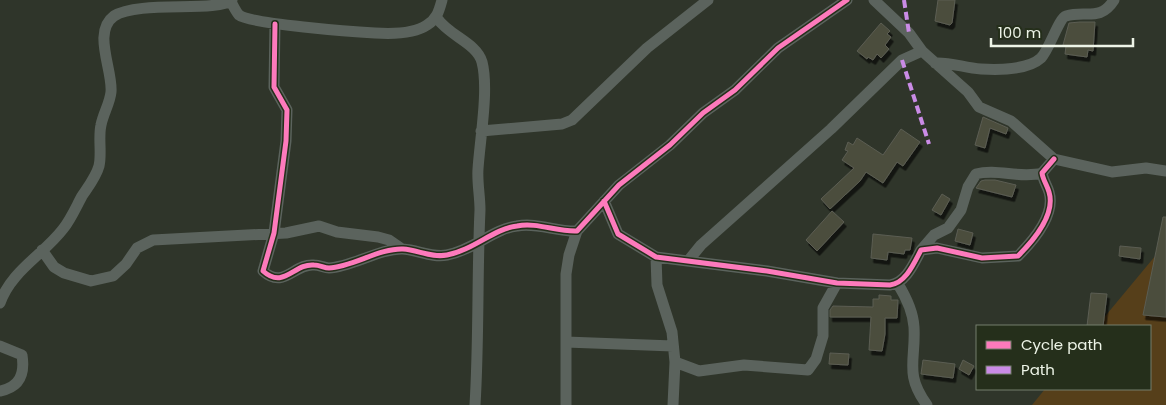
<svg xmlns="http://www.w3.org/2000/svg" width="1166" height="405" font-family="Poppins,sans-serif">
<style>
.green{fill:#563f1a}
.building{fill:#4c4d3c;stroke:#5b5d53;filter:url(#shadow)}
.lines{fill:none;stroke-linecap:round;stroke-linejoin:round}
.minor{stroke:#5b635d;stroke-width:11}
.quiet{stroke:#ca8be6;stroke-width:4;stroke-dasharray:8 4;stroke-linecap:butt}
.cycleway-casing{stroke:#252f1b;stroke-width:8}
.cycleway{stroke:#fd7abc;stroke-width:5}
</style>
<defs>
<filter id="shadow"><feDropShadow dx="2.5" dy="4.5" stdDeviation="0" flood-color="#0009"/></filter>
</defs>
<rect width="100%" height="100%" fill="#2f352a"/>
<path class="green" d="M1166,243v162h-134l13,-16h105v-63h-53z"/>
<path class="building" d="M938,0h17l-3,23 -2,2 -15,-4z
M1080,22h15l-2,29 -5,-1 -1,7 -22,-3 1,-8 -3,-1 6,-22z
M881,23l9,8 -3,3 4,3 -6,8 4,4 -8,9 -4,-4 -4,6 -5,-3 -1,2 -10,-8z
M983,117l25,11 -2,6 -16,-6 -5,20 -10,-3z
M901,129l19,13 -17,24 -6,-4 -14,21 -17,-11 -6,9 -30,28 -9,-10 33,-31 -12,-8 6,-9 -3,-1 3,-8 5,3 4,-7 26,17z
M985,180h10l21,5 -4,12 -36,-9 5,-7z
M942,194l8,5 -9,16 -9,-5z
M832,211l12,11 -27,29 -11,-11z
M1163,217h3v100l-23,-2z
M958,229l15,4 -3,12 -15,-4z
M873,234l39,4 -2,12h-5l-1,4 -16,-2 -1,8 -16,-2z
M1120,246l21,2 -1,11 -21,-3z
M1091,293l16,1 -4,32h-16z
M879,295l12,1v4h7l-1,18h-12v16l-3,17 -13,-1 2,-33h-41v-7l3,-4 40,1v-8h6z
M830,353l19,1 -1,11 -19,-1z
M923,360l32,4 -2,14 -32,-4z
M963,360l11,6 -5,9 -10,-6z"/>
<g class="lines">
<path class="minor" d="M874,0l35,33 13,18 46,41 11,15 32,14 43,38 58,13 34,-4 20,3
M231,2c2,3 5,10 8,13 11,9 116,17 136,18 16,1 39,1 52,-8 10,-6 12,-14 15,-25
M437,18c12,18 40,25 45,44 7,27 -2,77 -4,107 -1,13 2,27 2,41 -3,65 -1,130 -5,195
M275,24l-1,63 13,23 -1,31 -12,92 -11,38c21,19 31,-8 51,-6 6,0 10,3 15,3 23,-1 51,-20 74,-19 15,1 29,9 44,6 27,-5 46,-26 70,-29 20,-4 40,6 60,5l42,-46 51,-40 33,-32 32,-23 43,-42 69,-48
M935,63c15,-1 30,5 46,6 16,1 47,1 60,-11 8,-8 18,-40 25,-42 20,-6 34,6 48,-16
M481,131l81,-7 10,-4 75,-72 61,-48
M604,201l14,33 38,23 111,14 70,12 53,2c16,-2 24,-22 31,-35l16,-2 45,10 36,-2c15,-15 38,-41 31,-64 -2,-7 -6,-12 -7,-19l12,-14
M42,250l12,17 10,6 27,8 22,-5 13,-12 11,-16 16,-8 133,-7 33,-7 18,6 41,5 11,3 13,9
M921,250l13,-15 14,-7 13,-18 7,-23 8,-13c21,-6 44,5 66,-1
M656,257l1,28 15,47 3,30 -2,43
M688,261l13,-16 130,-116 71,-69 20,-9
M898,284c8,13 15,27 16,43 2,33 -10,47 13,78
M0,303c11,-32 43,-48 63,-74 8,-10 13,-22 19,-33 6,-9 14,-19 17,-30 3,-13 -1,-28 2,-41 2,-11 9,-22 10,-33 2,-22 -19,-60 3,-76 25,-16 103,-3 118,-16
M566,342l107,4
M0,346l22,9c3,19 -2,32 -22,36
M675,362l24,9 45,-6 64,5 8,-11 7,-23v-28l14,-25
M566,405v-131l3,-19 8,-24"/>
<path class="quiet" d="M904,0l5,33
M902,60l27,84"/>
<g class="cycleway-casing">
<path id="cycleway" d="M275,24l-1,63 13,23 -1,31 -12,92 -11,38c21,19 31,-8 51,-6 6,0 10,3 15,3 23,-1 51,-20 74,-19 15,1 29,9 44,6 27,-5 46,-26 70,-29 20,-4 40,6 60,5l42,-46 51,-40 33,-32 32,-23 43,-42 69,-48
M604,201l14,33 38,23 111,14 70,12 53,2c16,-2 24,-22 31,-35l16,-2 45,10 36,-2c15,-15 38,-41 31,-64 -2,-7 -6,-12 -7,-19l12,-14"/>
</g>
<use href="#cycleway" class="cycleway"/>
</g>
<rect x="976" y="325" width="175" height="65" fill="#252f1b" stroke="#757e6d"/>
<rect x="986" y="341" width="25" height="8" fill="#fd7abc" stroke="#757e6d"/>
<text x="1021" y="350" font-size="15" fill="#edf4e7">Cycle path</text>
<rect x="986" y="366" width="25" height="8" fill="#ca8be6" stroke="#757e6d"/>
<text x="1021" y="375" font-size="15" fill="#edf4e7">Path</text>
<path d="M991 38v8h142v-8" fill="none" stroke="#edf4e7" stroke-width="2.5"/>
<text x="998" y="38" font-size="15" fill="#edf4e7" stroke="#252f1b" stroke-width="4" paint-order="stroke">100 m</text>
</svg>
